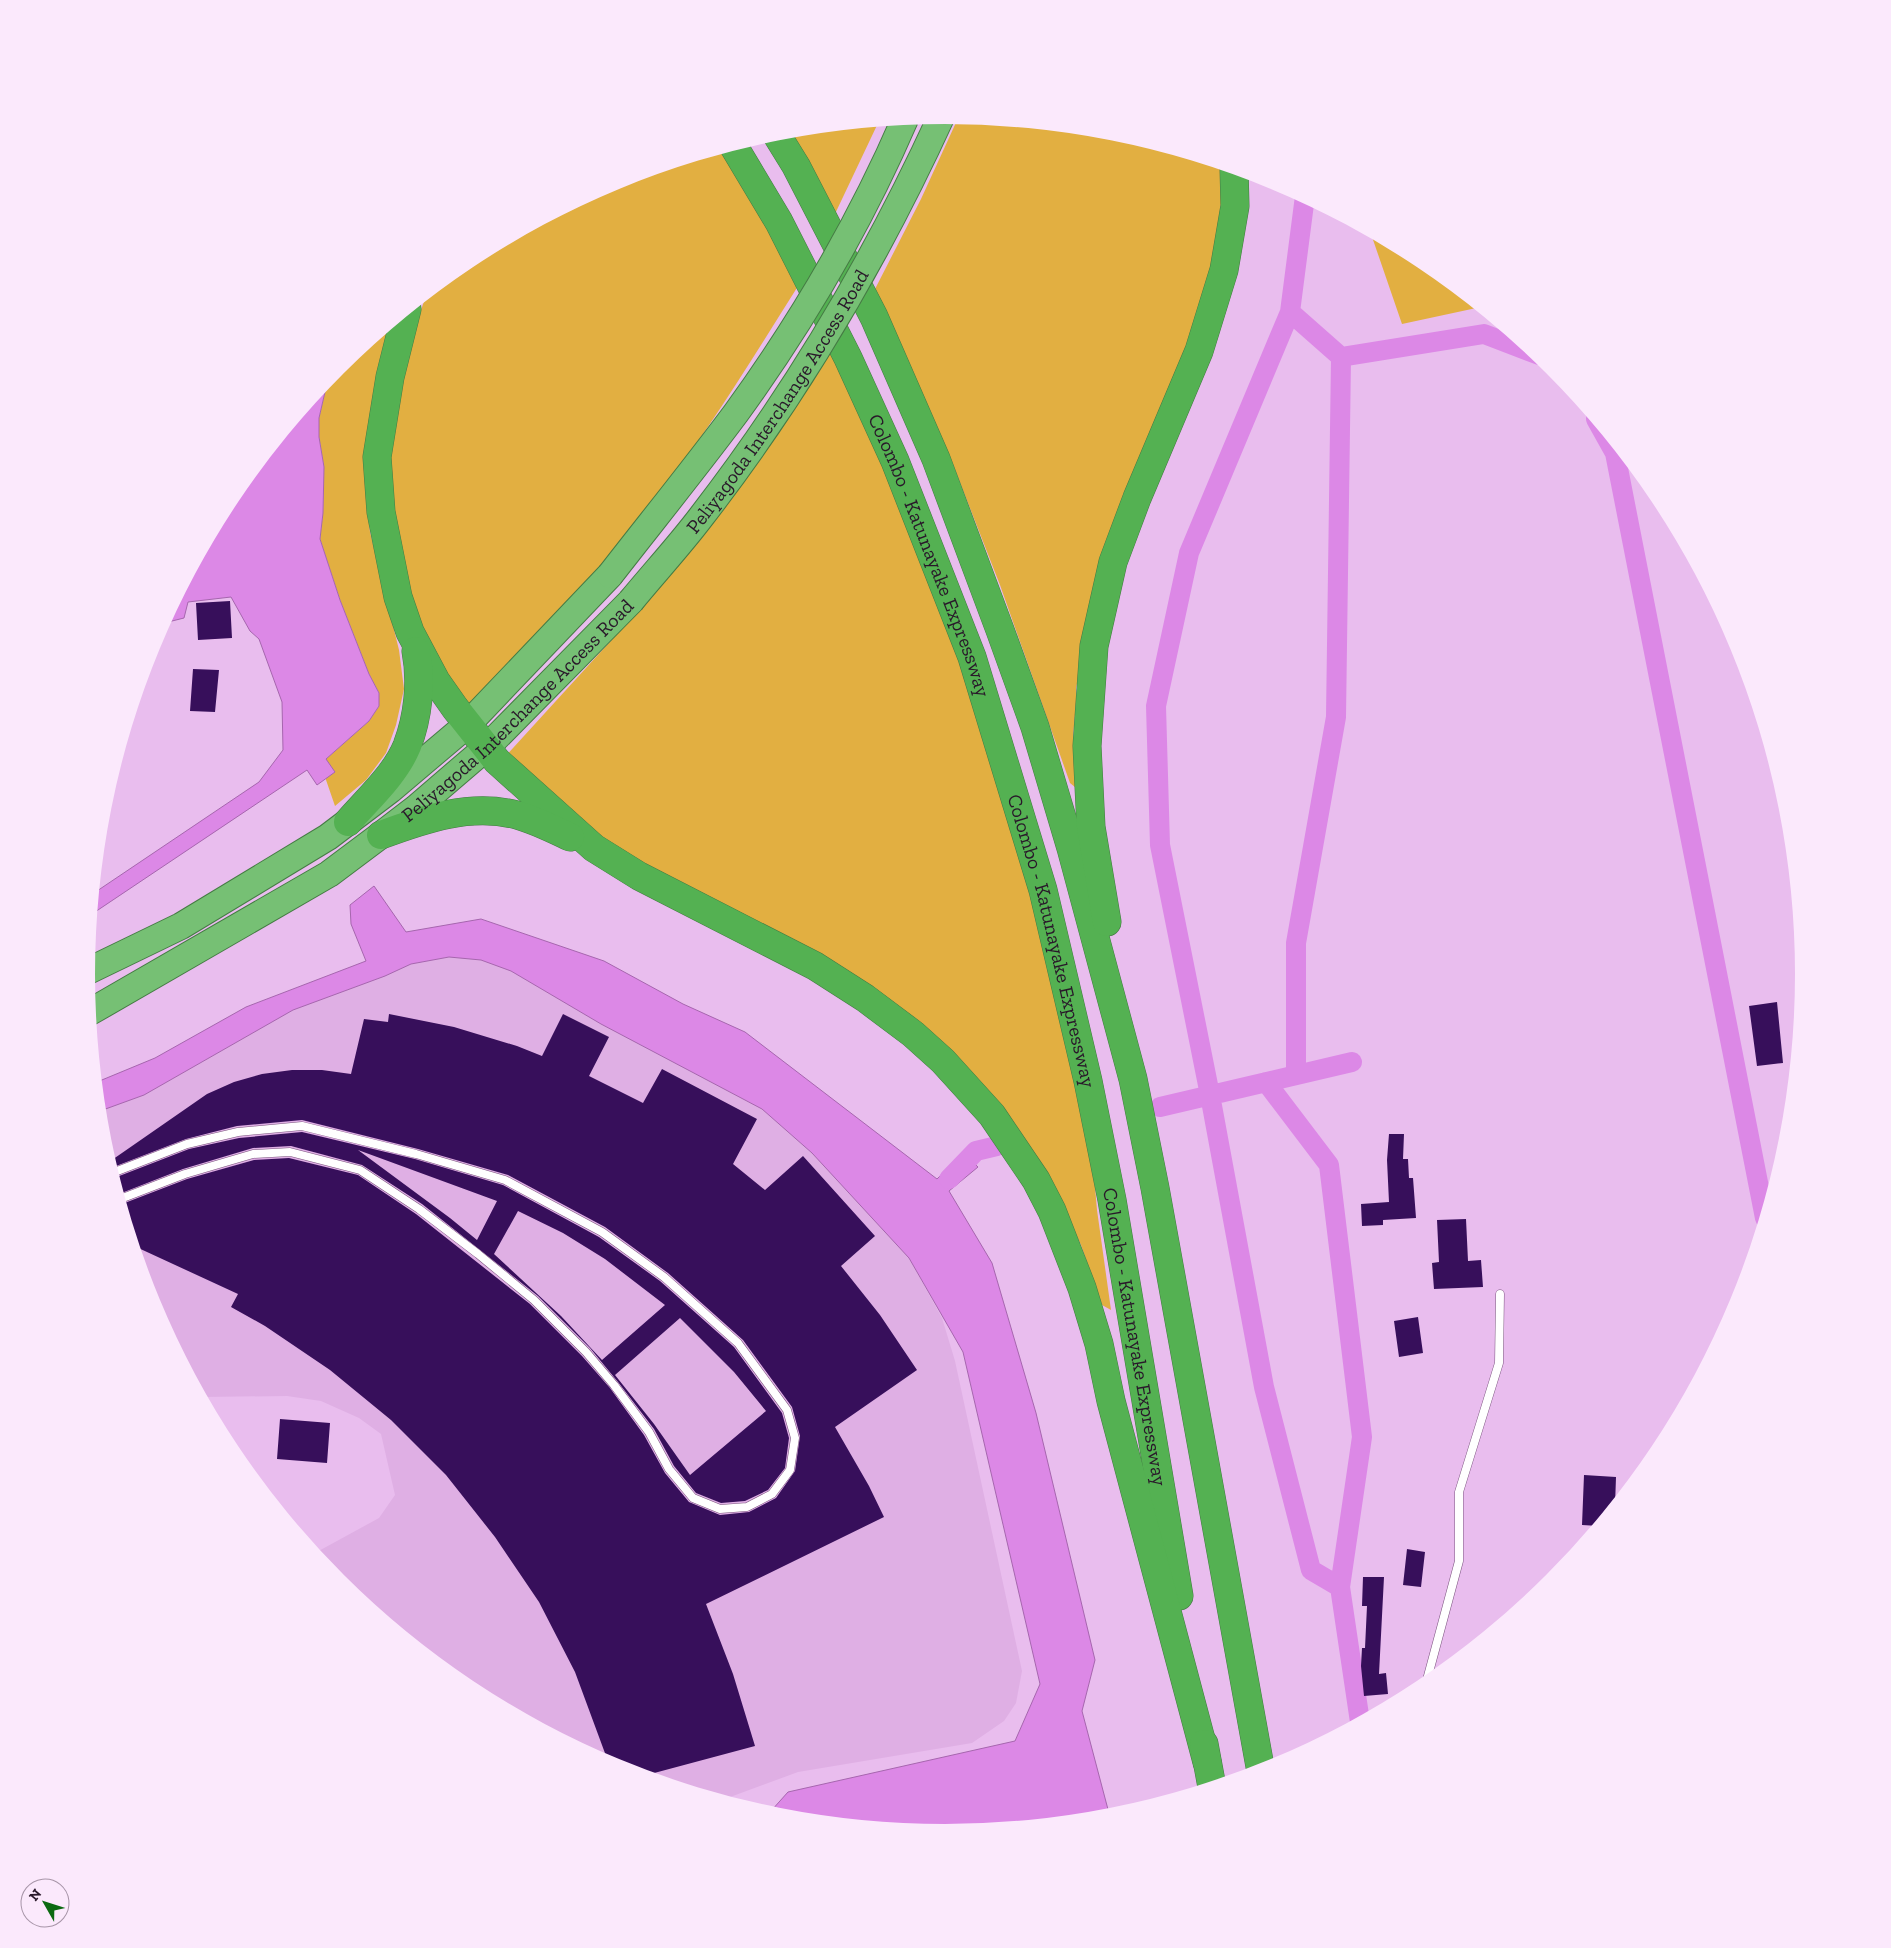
<svg xmlns="http://www.w3.org/2000/svg" width="1891" height="1948" font-family="'Zilla Slab',serif">
<style>
.built{fill:#dfafe4}
.green{fill:#e2af41}
.water{fill:#dc88e6;stroke:#a666ae}
.lines{fill:none;stroke-linecap:round;stroke-linejoin:round}
.canal{stroke:#dc88e6;stroke-width:20}
.building{fill:#370f5b;fill-rule:evenodd}
.service-casing{stroke:#7b547f;stroke-width:9}
.trunk-casing{stroke:#457b44;stroke-width:28}
.motorway-casing{stroke:#457b44;stroke-width:29}
.service{stroke:#fff;stroke-width:8}
.trunk{stroke:#76c074;stroke-width:26}
.motorway{stroke:#54b152;stroke-width:28}
.trunk-bridge-casing{stroke:#457b44;stroke-width:28;stroke-linecap:butt}
.trunk-bridge{stroke:#76c074;stroke-width:26}
.labels{text-anchor:middle;stroke-width:5;stroke-linejoin:round;paint-order:stroke}
.street-label{font-size:20px;fill:#29182a;stroke:#fbe9fc}
</style>
<rect width="100%" height="100%" fill="#e9bdee"/>
<path class="built" d="M449,957l32,3 30,11 90,53 161,85 50,44 97,105 33,60 13,43 67,310 -6,32 -12,18 -32,22 -174,29 -76,28 -106,-32 -148,-80 -130,-107 -23,-28 64,-35 16,-23 -14,-61 -22,-16 -38,-17 -34,-5 -85,1 -50,-94 -49,-162 -3,-30 44,-16 149,-85 92,-34 26,-12z"/>
<path class="green" d="M959,116l154,15 109,33 1,20 -8,78 -135,408 -4,18v16l-3,32 3,52 -6,-5 -70,-198 -48,-123 -79,-169 48,-94z
M879,121l-45,95 -44,-86z
M723,148l77,135c-50,79 -101,164 -161,237 -52,64 -109,123 -165,183l-12,2 -43,-78 -23,-93 -7,-66 14,-107 24,-68 41,-34 149,-79z
M1370,231l53,29 58,47 -79,17z
M392,322l-26,171 4,39 29,118 5,39 -8,36 -10,28 -20,27 -31,26 -10,-29 1,-18 43,-38 10,-15v-13l-10,-19 -29,-74 -20,-61 3,-26 1,-46 -5,-30v-19l9,-39 10,-13z
M833,342l46,104 125,335 88,371 5,58 14,100 -9,-5 -21,-60 -16,-33 -91,-134 -367,-229 -103,-91 134,-147z"/>
<path class="water" d="M328,379l-9,39v19l5,30 -1,46 -3,26 20,61 29,74 10,19v13l-10,15 -43,38 9,13 -18,13 -10,-15 -215,144 2,-21 165,-111 24,-32 -1,-48 -23,-63 -9,-8 -19,-34 -43,5 -4,16 -20,5 67,-127z
M374,886l32,46 75,-13 123,42 79,43 62,28 192,147 26,-26 15,14 -29,24 43,72 44,150 59,247 -13,51 28,106 -165,16 -167,-16 -14,-4 7,-2 17,-19 227,-51 25,-57 -77,-332 -54,-94 -97,-105 -50,-44 -161,-85 -90,-53 -30,-11 -32,-3 -38,7 -26,12 -92,34 -149,85 -44,16 -3,-29 58,-24 91,-51 120,-46 -15,-37 -1,-19z"/>
<g class="lines">
<path class="canal" d="M1305,196l-15,116 51,45 143,-23 55,21
M1290,312l-101,241 -33,153 4,139 50,250 54,292 47,183 29,17
M1596,419l19,34 150,765
M1296,1075v-132l40,-226 5,-360
M1266,1082l63,83 33,272 -22,150 20,135
M1160,1107l192,-45
M949,1179l27,-28 21,-5"/>
</g>
<path class="building" d="M230,601l2,37 -34,2 -2,-37z
M193,669l26,1 -4,42 -25,-1z
M1777,1002l6,61 -26,3 -8,-60z
M389,1014l65,13 63,19 25,10 21,-42 46,23 -20,39 54,27 19,-34 95,50 -24,45 32,26 38,-34 72,80 -34,30 39,49 37,55 -82,57 34,59 15,31 -178,87 27,70 22,72 -112,30 -34,-12 -34,-92 -36,-70 -44,-65 -49,-62 -55,-55 -61,-50 -65,-44 -34,-19 7,-13 -104,-48 -12,-42 65,-25 67,-19 35,-2 69,17 58,39 114,90 52,52 28,32 34,47 21,38 24,29 31,13 29,-3 27,-14 19,-27 5,-35 -8,-29 -49,-67 -75,-67 -63,-46 -97,-52 -90,-26 -116,-29 -65,6 -51,13 -75,29 -2,-6 98,-68 27,-12 28,-8 30,-4h30l29,4 13,-55 24,3z
M302,1132l113,27 88,26 96,52 61,44 74,66 48,66 7,25 -4,30 -17,22 -23,11 -24,2 -25,-10 -22,-27 -20,-37 -36,-47 -28,-34 -52,-52 -116,-92 -60,-39 -71,-19 -38,2 -70,21 -64,25 -5,-16 75,-29 50,-11zM358,1150l139,51 -20,39 -27,-22zM518,1211l45,22 42,26 60,46 -63,55 -41,-44 -67,-62zM680,1318l54,54 32,39 -76,64 -36,-51 -39,-49z
M1389,1134h15l-1,25h5l1,19h4l3,40 -33,2v5l-21,1 -1,-22 28,-2 -2,-42z
M1466,1219l2,42 13,-1 2,27 -49,2 -2,-26 7,-1 -2,-42z
M1418,1317l5,36 -24,4 -5,-36z
M280,1419l50,4 -3,40 -50,-4z
M1584,1475l32,2 -1,29 -16,20 -17,-1z
M1407,1549l18,3 -4,35 -18,-2z
M1363,1577h21l-5,97 7,-1 2,21 -24,2 -3,-30 1,-18h3l2,-42h-5z"/>
<g class="lines">
<g class="service-casing">
<path id="service" d="M112,1173l75,-29 51,-12 64,-6 114,28 89,26 97,52 62,45 74,66 49,67 8,28 -5,32 -18,24 -25,13 -27,2 -27,-11 -24,-29 -20,-37 -35,-47 -28,-33 -52,-52 -56,-46 -59,-45 -59,-39 -70,-18 -37,2 -68,20 -65,25
M1425,1687l34,-126v-69l40,-129 1,-69"/>
</g>
<g class="trunk-casing">
<g id="trunk">
<path d="M86,972l95,-46 147,-89 62,-47 78,-66 142,-149"/>
<path id="s1" d="M90,1012l239,-138 52,-39 35,-27 71,-61 144,-146"/>
</g>
</g>
<g class="motorway-casing">
<g id="motorway">
<path d="M775,132l21,34 78,151 62,142 64,171 35,97 36,121 62,231 22,109 106,584"/>
<path id="s2" d="M733,145l46,77 69,136 47,103 77,196 71,233 45,191 24,119 67,396"/>
<path d="M407,309l-17,68 -13,80 4,55 17,85 12,35 26,49 19,27 42,53 97,87 45,28 176,90 50,32 48,36 30,27 49,54 44,65 16,31 30,77 17,56 12,57 96,361"/>
<path d="M348,822c20,-23 47,-47 59,-76 11,-29 15,-64 9,-95"/>
<path d="M381,835c43,-16 89,-32 136,-20 18,5 36,14 53,22"/>
<path d="M1107,922l-16,-95 -4,-81 7,-100 19,-84 24,-64 62,-147 25,-81 11,-64 -1,-38"/>
<path d="M1204,1744l8,43"/>
</g>
</g>
<use href="#service" class="service"/>
<use href="#trunk" class="trunk"/>
<use href="#motorway" class="motorway"/>
<g class="trunk-bridge-casing">
<g id="trunk-bridge">
<path d="M610,575c42,-54 85,-107 126,-162 66,-91 124,-190 169,-294"/>
<path id="s3" d="M631,601c23,-28 48,-55 70,-84 96,-124 176,-260 241,-402"/>
</g>
</g>
<use href="#trunk-bridge" class="trunk-bridge"/>
</g>
<g class="labels">
<g class="street-label">
<text dy="7" stroke="none"><textPath href="#s3" startOffset="248">Peliyagoda Interchange Access Road</textPath></text>
<text dy="7" stroke="none"><textPath href="#s2" startOffset="456">Colombo - Katunayake Expressway</textPath></text>
<text dy="7" stroke="none"><textPath href="#s1" startOffset="526">Peliyagoda Interchange Access Road</textPath></text>
<text dy="7" stroke="none"><textPath href="#s2" startOffset="861">Colombo - Katunayake Expressway</textPath></text>
<text dy="7" stroke="none"><textPath href="#s2" startOffset="1266">Colombo - Katunayake Expressway</textPath></text>
</g>
</g>
<path d="M0 0H1891V1948H0ZM95 974a850 850 0 1 1 1700 0a850 850 0 1 1-1700 0Z" fill="#fbe9fc" fill-rule="evenodd"/>
<g transform="translate(45 1903) rotate(309)"><circle r="24" fill="#fbe9fc" stroke="#a795a8"/>
<path d="M0-4L9 19L0 12L-9 19Z" fill="#0b6911"/>
<text y="-8" font-size="14" font-weight="bold" text-anchor="middle" fill="#29182a">N</text>
</g>
</svg>
